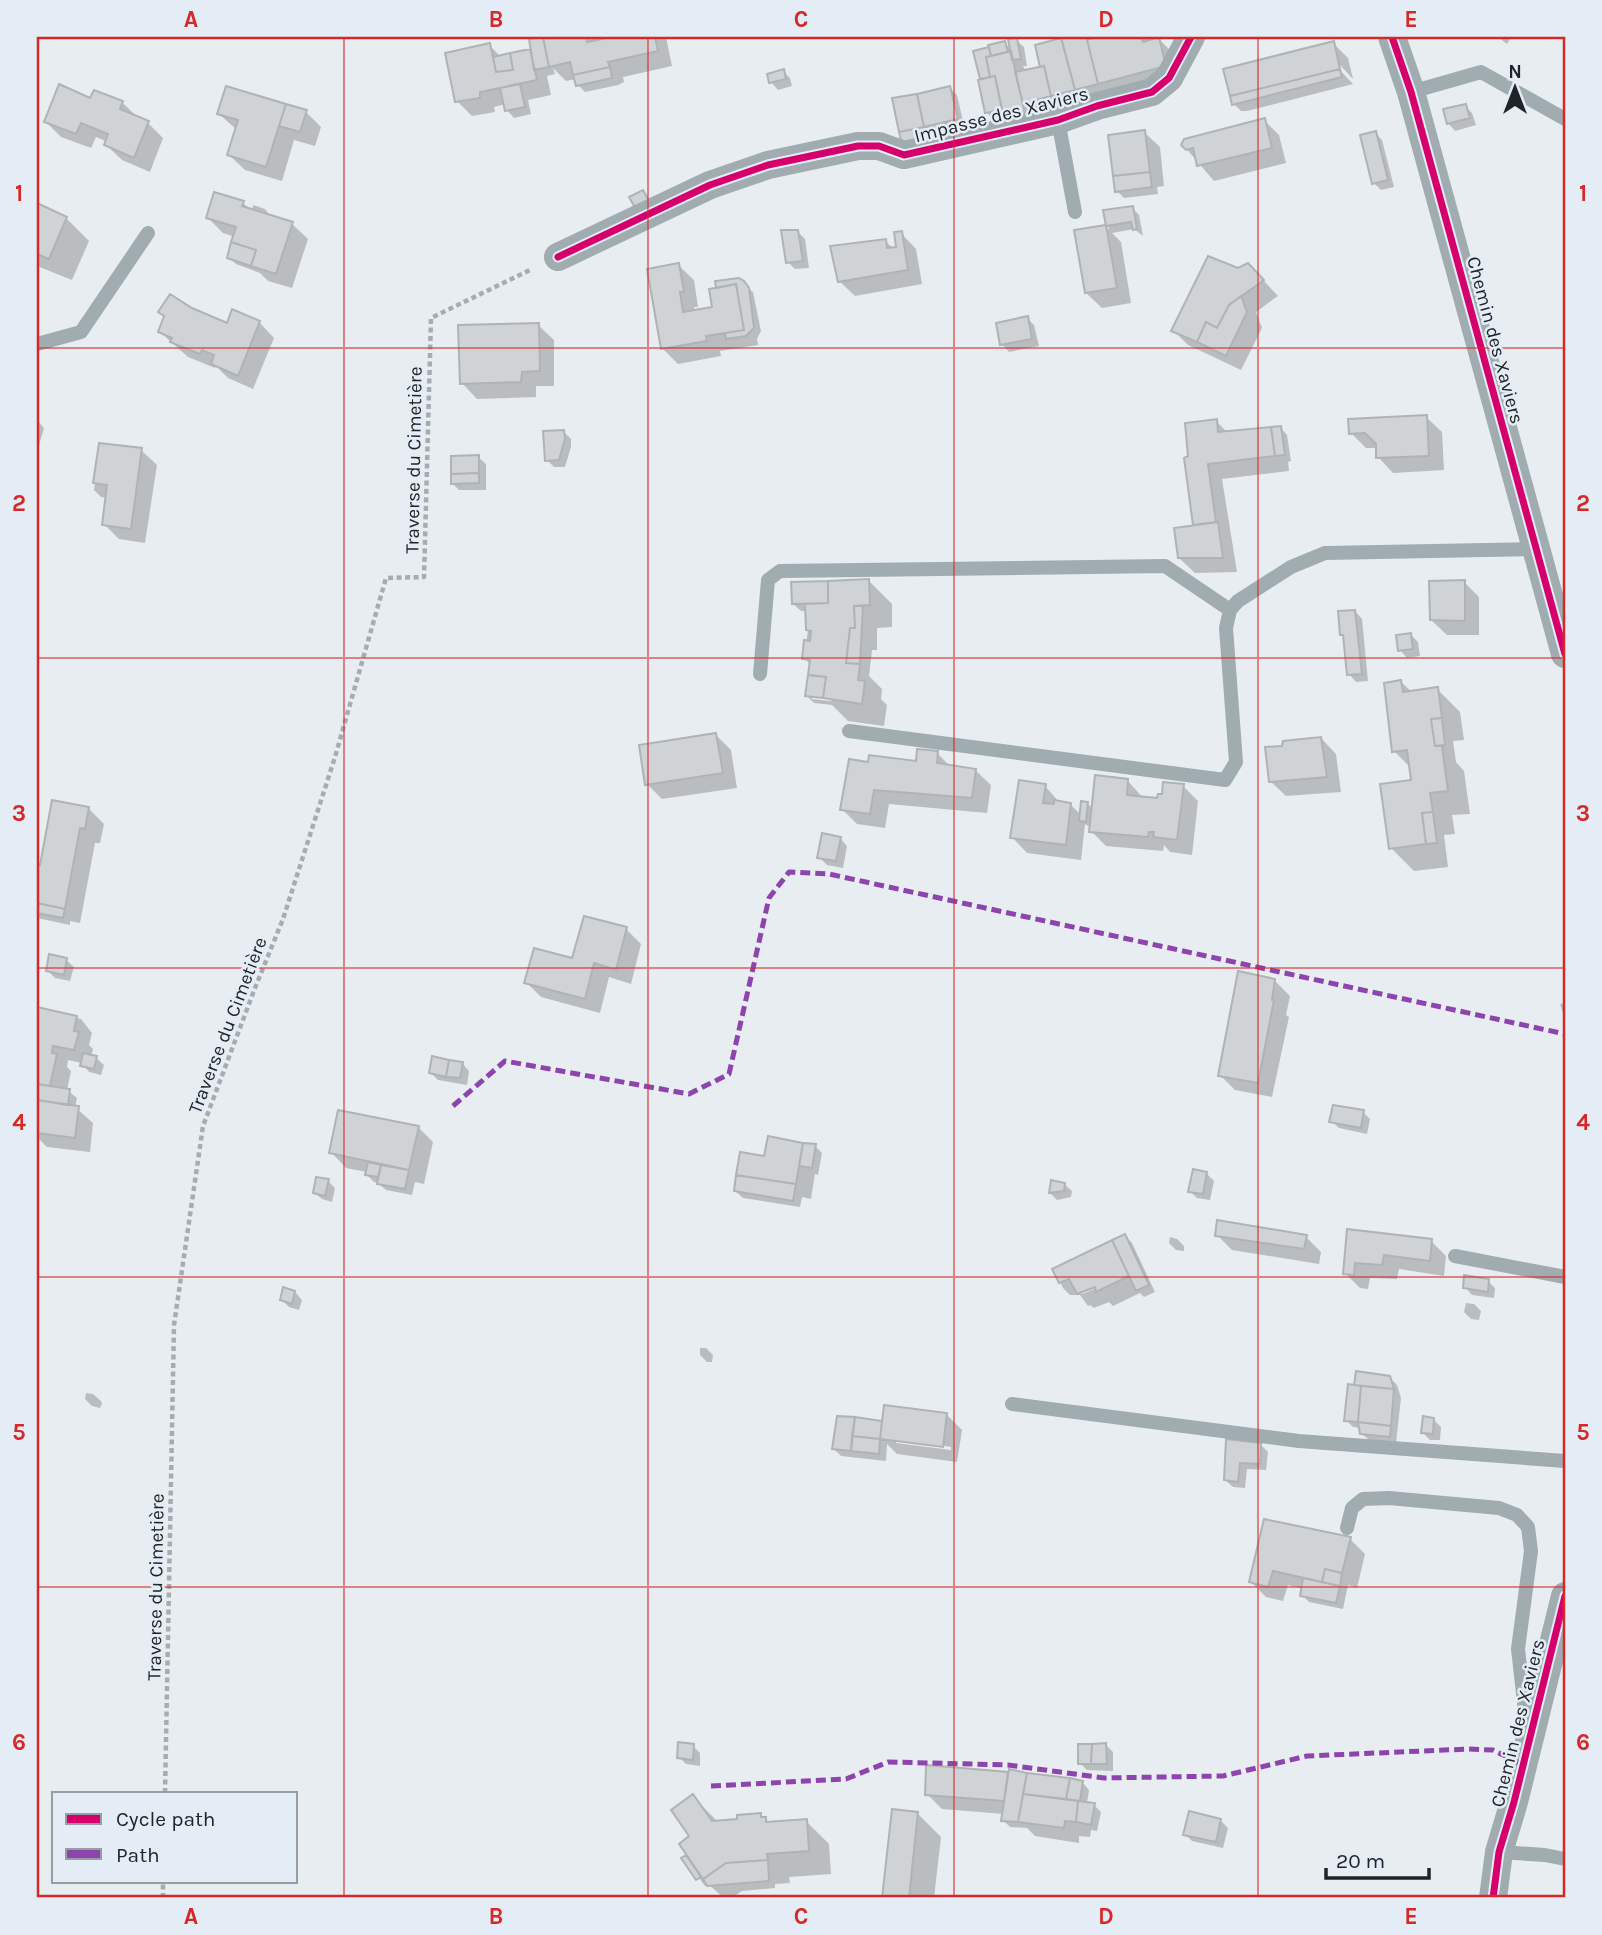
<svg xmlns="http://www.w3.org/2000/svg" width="1602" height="1935" font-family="Karla,sans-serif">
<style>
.shadow{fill:#0003;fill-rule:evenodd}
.building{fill:#cfd3d6;stroke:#afb3b6;stroke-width:2}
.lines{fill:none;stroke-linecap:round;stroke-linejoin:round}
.path{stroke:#a5adb1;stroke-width:4.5;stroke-dasharray:5 3.5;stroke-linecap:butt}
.service{stroke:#a0acb0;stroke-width:14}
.minor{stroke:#a0acb0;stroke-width:28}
.quiet{stroke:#8e44ad;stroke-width:5;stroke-dasharray:10 5;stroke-linecap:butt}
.cycleway-casing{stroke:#e4edf5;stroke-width:11}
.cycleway{stroke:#d6006c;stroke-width:7}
.grid{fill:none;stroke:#d62828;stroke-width:2;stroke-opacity:0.55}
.labels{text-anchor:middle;stroke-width:5;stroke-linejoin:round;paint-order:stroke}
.street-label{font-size:19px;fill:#212427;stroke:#e4edf5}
.neatline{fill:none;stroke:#d62828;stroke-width:2.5}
.grid-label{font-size:23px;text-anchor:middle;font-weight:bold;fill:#d62828}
</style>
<rect width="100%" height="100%" fill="#e8edf1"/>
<path class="shadow" d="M551,37h115l6,29 -49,11 1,5 -6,3 -33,7 -7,-7 -2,-6 -10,2 -13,-13 2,6 -8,2 4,19 -23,5 3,14 -17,4 -7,-8 -2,-6 -11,3 1,5 -23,4 -15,-15 32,-56 12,12 28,-7 4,4 -2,-14z
M1063,37h88l1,4 7,-2 15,15 6,27 -112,29 -8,-8 -25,8 4,19 -46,-8 -6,-9 -12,-59 29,-10 8,7 4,-10 8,7 3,19h-4l3,6 18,-4 -7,-22 27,-6z
M1498,37h13l-4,7z
M1333,43l15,15 5,21 -14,-15v5l14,15 -106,27h-6l-7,-7z
M783,71l7,7 2,8 -14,4 -7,-8z
M950,88l7,7 7,31 -34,8 3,12 -29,-2z
M91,100l31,2 16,16 10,5 15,15 -13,34 -28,-12 -16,-15 2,-3 -12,-5 -5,11 -30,-11 -15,-15z
M1465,106l7,7 4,12 -21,6 -7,-8z
M306,112l15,15 -6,19 -21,-6 -12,41 -37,-11 -16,-15 8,-25 -18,-16z
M1264,120l15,15 7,28 -72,18 -31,-36z
M1144,132l16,15 4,39 -7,1 1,7 -34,4 -7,-7z
M1375,133l7,7 12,47 -13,3 -7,-7z
M243,203l9,8 1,-6 12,4 7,9 20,6 16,15 -16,49 -24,-7 -8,-8 -24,-9 -8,-7 7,-20 -12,-4 -15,-15z
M37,204l29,14 23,23 -17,39 -35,-14z
M1132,208l7,7 4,21 -9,-7 -22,4 9,9 10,61 -29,5 -16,-15 19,-67 4,4 -4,-18z
M797,231l8,8 4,29 -14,1 -7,-7z
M901,233l15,16 6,35 -67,12 -16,-15 46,-40 9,8h4z
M678,265l16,15 4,27h-4l1,5 19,-3 31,-24 8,7 8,39 -4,8 1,6 -38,6 1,5 -43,8 -16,-16z
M1263,280l15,16 -22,16 6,16 -21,42 -53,-25 -15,-15z
M191,310l37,15 31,-3 15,16 -21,51 -25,-11 -12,-12 -1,2 -27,-11 -28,-25z
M1027,318l7,7 5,21 -30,6 -7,-8z
M538,325l16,15v46h-18v11l-59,2 -15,-16z
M1426,417l16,15 2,38 -51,3 -15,-16 -1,-9h-11l-15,-15z
M37,420l7,8 -7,24z
M1216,421l12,12 52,-6 7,8 4,26 -3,1 1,9 -67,8 15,93 -42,1 -16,-15 16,-31 -9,-68 4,-1z
M564,432l7,7v8l-6,20h-11l-7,-7z
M100,445l41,5 16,15 -12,78 -26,-4 -15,-15 3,-26 -6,-1 -7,-7z
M478,457l8,7v26h-27l-7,-7z
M869,581l23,23v23l-15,1v22h-5l-3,26 13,13 -1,10 6,6 -3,21 -36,-5 -16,-16 -18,-2 -7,-7 4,-31 -7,-7 4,-28 -1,-19h-6l-8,-7zM812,695l20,3 -1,3 -19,-2z
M1464,582l15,15v38h-32l-16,-15z
M1355,611l7,8 6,62 -12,1 -7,-8 -4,-36 -3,-4z
M1411,635l7,7 2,14 -13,2 -7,-8z
M1401,682l11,10 25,-3 23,23 4,28 -11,1 3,21 8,9 6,43 -18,1 3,19 -11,1 4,32 -34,4 -23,-23 22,-67 -1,-12 -18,-18z
M716,735l15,15 6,38 -75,11 -15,-15z
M1321,738l15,16 5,38 -55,4 -16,-15z
M937,753l14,14 24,3 16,15 -4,28 -98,-9 -4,24 -28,-4 -15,-15 28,-45 48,-1z
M1128,781l15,17 16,2 24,-14 15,15 -6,54 -22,-3 -6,-7 -1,6 -57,-5 -15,-15v-3l-6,-4 -4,36 -54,-7 -15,-16 33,-51 15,17 10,1 11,11 6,-12 6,6z
M88,808l16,16 -4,19h-5l-15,80 -10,-2v4l-33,-7v-52l5,1z
M840,838l7,8 -4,22 -16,-3 -8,-8z
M626,929l15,15 -10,40 -22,-7 -9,36 -59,-16 -15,-15 47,-22z
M66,960l8,7 -4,14 -15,-3 -7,-7z
M1275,981l15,15 -4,19 3,2 -17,80 -37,-7 -15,-15z
M1565,1003v16l-5,-15z
M37,1009l44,10 11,14 -3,12 4,4 -2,8 5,1 8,7 -3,10 -12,-3 -7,-9 -14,-3 -1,7 4,4 -4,19 10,8 -2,9 18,16 -3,29 -43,-5 -10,-10z
M462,1063l7,8 -2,14 -29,-5 -7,-7z
M1363,1112l7,7 -3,15 -28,-6 -8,-7z
M418,1127l15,15 -9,42 -9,-2 -3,13 -26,-5 -8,-7 -4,-1 -7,-7v-3l-21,-4 -15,-16z
M815,1146l7,7 -4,22 -3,-1 -4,25 -9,-2 -2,10 -57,-9 -8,-7 31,-33z
M1206,1173l8,8 -4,19 -13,-2 -7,-7z
M328,1181l7,7 -3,14 -10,-3 -8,-7z
M1052,1182l12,2 8,7 -1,6 -14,3 -7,-7z
M1349,1231l82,10 15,15 -2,20 -45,-7 -2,10 -27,-1 -2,11 -8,-1 -15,-15z
M1217,1235l89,2 15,15 -2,12 -87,-14z
M1125,1236l7,7 23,49 -11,5 -4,-4 -27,13 -4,-4 -15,6 -4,-3 -2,1 -8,-11h-10l-7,-7 -9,-19zM1098,1284l1,3 -17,7 -3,-2z
M1170,1237l7,2 7,7v5l-8,-1 -7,-7z
M1488,1281l7,7 -1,10 -22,-3 -7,-8z
M295,1292l7,8 -3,10 -10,-3 -7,-7z
M1466,1303l8,1 7,7 -2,9 -8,-1 -7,-7z
M700,1348h6l7,7 -1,7h-5l-7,-7z
M1358,1373l31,4 8,8 4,13 -5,45 -27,-3 -8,-7 -1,-5 -7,-1 -7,-7z
M86,1393l7,1 8,7 1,3 -2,4 -8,-2 -7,-7z
M946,1414l16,16 -5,32 -60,-8 -10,-10 -1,17 -45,-5 -7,-7 4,-31 46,5zM896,1439l55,8v3l-55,-7z
M1433,1419l8,8 -1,13h-10l-7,-7z
M1227,1441l34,4 7,7 -2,18 -19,-1 -2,19 -12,-1 -8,-7z
M1265,1521l85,18 15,15 -8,34 -9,-3 -5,24 -34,-7 -7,-7 1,-6 -15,-4 -5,16 -17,-4 -15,-15z
M1106,1745l7,7v19l-26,-1 -7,-7z
M693,1746l7,7v13l-14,-2 -7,-7z
M1007,1774l2,2 73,6 7,8 -2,13 7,2 7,7 -4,19 -6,-1 -1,7 -11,-1v7l-44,-7 -8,-8 -17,-1 -7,-7 1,-6 -62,-5 -15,-15z
M693,1797l25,25 21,-2 21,-6 10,10 36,-3 23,23 2,30 -42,3 1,6 -15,1v4l-33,3 -11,7h-7l-16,-14 -3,2 -21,-28 8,3z
M893,1811l25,3 23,23 -7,61h-50z
M1221,1821l7,7 -5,20 -31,-7 -7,-7z"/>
<path class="building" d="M543,37h43l1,5 15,-3 -1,-2h54l3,14 -50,11 2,5 -37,8 -3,-13 -21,5z
M543,37l6,30 -15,3 -5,-31z
M1061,37h28l-2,3 11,44 -23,6z
M1096,37h45l2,5 16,-5 7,29 -68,18 -11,-44z
M1017,38l4,21 -9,1 -4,-21z
M1061,38l14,52 -24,6 -7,-30 -4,1 -5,-22z
M1005,41l3,11 -17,4 -3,-11z
M1334,41l6,28 -110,27 -7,-27z
M490,43l6,29 17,-2 -3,-17 20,-4 7,31 -57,12v6l-25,4 -10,-49z
M989,47l2,9 -5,1 4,20 -10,2 -7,-28z
M1011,51l14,63 -21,5 -9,-43 -5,1 -4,-20z
M510,53l3,17 -17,2 -3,-15z
M1044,66l7,30 -28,8 -8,-32z
M610,67l2,11 -36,8 -3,-11z
M784,69l2,10 -17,4 -2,-9z
M1340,69l2,8 -110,28 -2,-9z
M995,76l7,34 -17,3 -7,-33z
M59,84l31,14 4,-8 29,11 -3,8 29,12 -15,37 -30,-13 4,-11 -27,-11 -5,11 -32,-12z
M520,84l5,23 -20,4 -5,-23z
M226,86l60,18 -20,63 -39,-12 11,-35 -21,-6z
M950,86l8,33 -34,8 -7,-33z
M917,94l7,33 -25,5 -7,-34z
M286,104l21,6 -7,22 -21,-6z
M1466,104l4,14 -23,6 -4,-15z
M1265,118l7,30 -75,18 -4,-18 -7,2 -5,-5 3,-6z
M924,127l3,12 -25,6 -3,-13z
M1145,130l5,42 -37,4 -5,-41z
M1376,131l12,49 -16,4 -12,-49z
M1150,172l2,15 -37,5 -2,-16z
M643,190l9,16 -14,7 -9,-16z
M214,192l30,9 -2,5 51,16 -17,52 -25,-8 5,-16 -25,-8 5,-15 -30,-9z
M37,203l30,14 -18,42 -12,-5z
M1133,206l4,23 -4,1 -2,-8 -25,4 -3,-16z
M1106,225l11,63 -32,5 -11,-63z
M781,230h17l5,31 -17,2z
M902,231l6,39 -70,12 -8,-36 56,-7 1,9 9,-1 -2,-15z
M231,242l25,8 -5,16 -24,-8z
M1208,256l30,12 10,-5 16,17 -35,25 -12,23 -11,-6 -9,20 -26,-11z
M679,263l5,29h-4l3,20 29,-5 -3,-18 27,-5 8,46 -38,6 1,5 -46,8 -14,-80z
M739,278l5,3 5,7 5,40 -8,8 -20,3 -1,-6 19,-3 -8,-46 -20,4 -1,-7z
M170,294l22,14 35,15 5,-14 28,12 -22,55 -27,-12 3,-9 -12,-5 -2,4 -30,-12 2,-4 -14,-6 6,-16 -6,-4z
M1241,296l6,16 -21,44 -29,-14 9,-20 11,6 12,-23z
M1028,316l4,23 -32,6 -4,-22z
M539,323l1,48 -18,1 -1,10 -61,2 -2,-59z
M1427,415l2,41 -53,2v-14l-11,-11 -16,1 -1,-15z
M1217,419l1,13 53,-5 4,29 -67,8 8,58 -23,3 -9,-67 4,-2 -3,-33z
M1281,426l4,29 -10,1 -4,-29z
M564,430l1,9 -6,21 -14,1 -2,-30z
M99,443l43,5 -11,81 -29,-4 5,-40 -14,-2z
M479,455v18l-28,1v-18z
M479,473v10l-28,1v-10z
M1218,522l5,36h-45l-4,-30z
M869,579l1,26 -16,1 1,22h-5l-4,35 14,1 -2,16 7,1 -3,23 -39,-6 3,-21 -18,-2 2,-15 -8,-1 2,-19 6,1 1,-10 -5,-1 -1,-26 23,-1v-22z
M1465,580v41l-35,-1 -1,-39z
M828,581v22l-36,1 -1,-22z
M854,606h9l-3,58 -14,-1 4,-35h5z
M1355,610l7,64 -15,1 -4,-40h-3l-2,-24z
M1411,633l2,16 -15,2 -2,-16z
M808,675l18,2 -3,21 -18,-2z
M1401,680l2,12 35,-5 4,31 -11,1 4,27h7l6,45 -18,2 3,19 -11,1 4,31 -37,5 -9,-65 31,-4 -4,-30 -15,2 -8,-69z
M1442,718l3,27 -10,1 -4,-27z
M716,733l7,40 -78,12 -6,-40z
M1321,737l6,40 -58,5 -4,-35 17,-1 1,-5z
M917,749l21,2 -1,12 39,6 -4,29 -98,-8 -4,24 -30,-4 9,-51 19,3 1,-7 47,6z
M1095,775l33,4 -1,16 30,3 1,-4h4l1,-12 21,2 -7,56 -24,-3 1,-5h-5l-1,5 -59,-5z
M1019,780l27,4 -3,19 11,1v-4l17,3 -5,42 -56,-7z
M52,800l37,7 -4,22 -5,-1 -15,81 -28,-6v-39l3,1z
M1081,801l7,1 -2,20 -7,-1z
M1433,812l4,31 -11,1 -4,-31z
M822,833l19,4 -5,24 -19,-3z
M37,903l28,6 -2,9 -26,-5z
M584,916l43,11 -11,43 -22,-7 -9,36 -61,-16 10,-35 38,10z
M49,954l18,4 -3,17 -18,-4z
M1238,971l37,8 -3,21h2l-16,83 -40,-7z
M37,1007l40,9 -3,15 5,1 -5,18 -21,-4 -1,7 5,1 -7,32 -13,-2z
M83,1053l14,3 -3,13 -14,-3z
M432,1056l17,4 -3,17 -17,-4z
M449,1060l14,2 -3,16 -14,-1z
M37,1084l33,5 -2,16 -31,-5z
M37,1100l42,6 -4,32 -38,-5z
M1333,1105l31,5 -3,18 -32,-6z
M338,1110l81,16 -10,44 -80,-17z
M768,1136l35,7 -7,41 -60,-9 4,-23 24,4z
M803,1143l13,1 -4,24 -13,-2z
M368,1162l13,3 -3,12 -13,-2z
M381,1165l28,5 -4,19 -28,-5z
M1193,1169l14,3 -4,22 -15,-2z
M736,1175l60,9 -3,17 -59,-10z
M316,1177l13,2 -4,17 -12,-3z
M1051,1180l14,3 -1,8 -15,2z
M1217,1220l90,15 -3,14 -89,-13z
M1347,1229l85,10 -2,22 -46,-6 -2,10 -27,-2 -1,12 -11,-1z
M1125,1234l24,51 -13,6 -24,-51z
M1112,1240l17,36 -33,16 -1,-5 -18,7 -8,-15 -10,4 -7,-14z
M1464,1275l25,4 -1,13 -25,-4z
M283,1287l12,4 -3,13 -12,-4z
M1356,1371l34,5 4,13 -40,-4z
M1348,1384l13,2 -3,36 -14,-1z
M1361,1386l33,3 -3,37 -33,-4z
M884,1405l63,8 -4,34 -63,-8z
M837,1416l18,1 -4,34 -19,-2z
M1423,1416l11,2 -1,16 -12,-1z
M855,1417l27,4 -2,18 -28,-3z
M1358,1422l33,4 -1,11 -30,-3z
M852,1436l28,3 -1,15 -28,-3z
M1226,1439l35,4 -1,21 -20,-1 -2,19 -14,-2z
M1264,1519l87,18 -9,36 -17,-4 -3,13 -49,-11 -5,16 -19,-5z
M1325,1569l17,4 -2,13 -18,-4z
M1303,1578l37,8 -4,17 -36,-7z
M678,1742l16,2 -1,16 -16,-2z
M1106,1743l1,21h-16l1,-20z
M1078,1744h14l-1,20h-13z
M926,1765l82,7 -4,29 -79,-6z
M1009,1769l18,4 -9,49 -17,-1z
M1027,1773l43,5 -4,21 -43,-5z
M1070,1778l13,3 -3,20 -14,-2z
M693,1794l19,27 25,-2v-4l24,-2v4h5v5l41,-3 2,32 -42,3 1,6 -42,3 -23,16 -24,-35 10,-8 -18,-26z
M1023,1794l55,7 -2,21 -11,-1 -1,7 -46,-6z
M1078,1801l17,2 -4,22 -15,-3z
M892,1809l26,3 -9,86h-27z
M1189,1811l32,8 -5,23 -33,-7z
M686,1855l15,22 -5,3 -15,-22z
M768,1860l1,21 -62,5 -4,-7 23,-16z"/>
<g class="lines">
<path class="path" d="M165,1793l9,-468 29,-199 52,-138 28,-69 52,-162 51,-179 38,-1 7,-259 101,-49
M163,1898v-17"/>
<path class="service" d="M1411,92l70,-20 84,47
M1058,120l17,92
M37,344l44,-12 67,-99
M760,674l8,-94 12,-9 385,-5 65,44
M849,731l376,49 11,-18 -10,-134 4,-18 8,-9 53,-34 34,-14 212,-4
M1455,1256l110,21
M1012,1404l287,37 266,20
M1347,1528l5,-20 11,-9 26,-1 110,10 18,7 11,12 3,24 -13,98 8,71
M1499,1852l46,3 20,4"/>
<path class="minor" d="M1392,37l19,55 154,562
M558,257l152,-72 58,-20 90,-19h21l25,9 154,-35 39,-14 55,-14 17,-14 22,-41
M1493,1898l6,-46 15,-50 51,-206"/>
<path class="quiet" d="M453,1106l52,-45 184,33 40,-20 40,-176 20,-26 40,2 736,160
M711,1786l135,-7 42,-17 120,3 96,13 119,-2 84,-20 162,-7 24,1 31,15"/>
<g class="cycleway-casing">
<path id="cycleway" d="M1392,37l19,55 154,562
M558,257l152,-72 58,-20 90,-19h21l25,9 154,-35 39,-14 55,-14 17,-14 22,-41
M1493,1898l6,-46 15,-50 51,-206"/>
</g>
<use href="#cycleway" class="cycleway"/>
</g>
<path class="grid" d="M344,37v1861M648,37v1861M954,37v1861M1258,37v1861M37,348h1528M37,658h1528M37,968h1528M37,1277h1528M37,1587h1528"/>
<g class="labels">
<g class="street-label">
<text transform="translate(1001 114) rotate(-14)" y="7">Impasse des Xaviers</text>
<text transform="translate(1496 340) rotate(75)" y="7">Chemin des Xaviers</text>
<text transform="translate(413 460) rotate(-89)" y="7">Traverse du Cimetière</text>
<text transform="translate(227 1025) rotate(-69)" y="7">Traverse du Cimetière</text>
<text transform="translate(155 1587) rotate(-89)" y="7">Traverse du Cimetière</text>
<text transform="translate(1517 1723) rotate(-76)" y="7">Chemin des Xaviers</text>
</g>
</g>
<rect width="1602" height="1935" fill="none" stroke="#e4edf5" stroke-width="77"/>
<rect x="52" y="1792" width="245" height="91" fill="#e4edf5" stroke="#969da3" stroke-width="2"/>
<rect x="66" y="1814" width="35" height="10" fill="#d6006c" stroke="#969da3" stroke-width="2"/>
<text x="116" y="1826" font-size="21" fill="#212427">Cycle path</text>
<rect x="66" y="1849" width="35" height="10" fill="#8e44ad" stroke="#969da3" stroke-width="2"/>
<text x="116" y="1862" font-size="21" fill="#212427">Path</text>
<g transform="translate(1515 88)" stroke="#e4edf5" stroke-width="5" paint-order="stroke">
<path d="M0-5L12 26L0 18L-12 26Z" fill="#212427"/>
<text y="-10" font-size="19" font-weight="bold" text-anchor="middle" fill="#212427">N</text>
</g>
<path d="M1326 1868v10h103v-10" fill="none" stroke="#212427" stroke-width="3.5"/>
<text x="1336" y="1868" font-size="21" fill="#212427" stroke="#e4edf5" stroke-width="5" paint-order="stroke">20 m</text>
<rect x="38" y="38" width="1526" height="1858" class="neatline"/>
<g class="grid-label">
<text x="191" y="27">A</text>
<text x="496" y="27">B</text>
<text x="801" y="27">C</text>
<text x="1106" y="27">D</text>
<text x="1411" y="27">E</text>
<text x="19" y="201">1</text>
<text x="1583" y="201">1</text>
<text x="19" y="511">2</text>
<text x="1583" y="511">2</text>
<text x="19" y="821">3</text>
<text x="1583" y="821">3</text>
<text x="19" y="1130">4</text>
<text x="1583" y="1130">4</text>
<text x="19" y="1440">5</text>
<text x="1583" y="1440">5</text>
<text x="19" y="1750">6</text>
<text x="1583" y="1750">6</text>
<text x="191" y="1924">A</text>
<text x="496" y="1924">B</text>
<text x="801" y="1924">C</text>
<text x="1106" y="1924">D</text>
<text x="1411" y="1924">E</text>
</g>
</svg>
